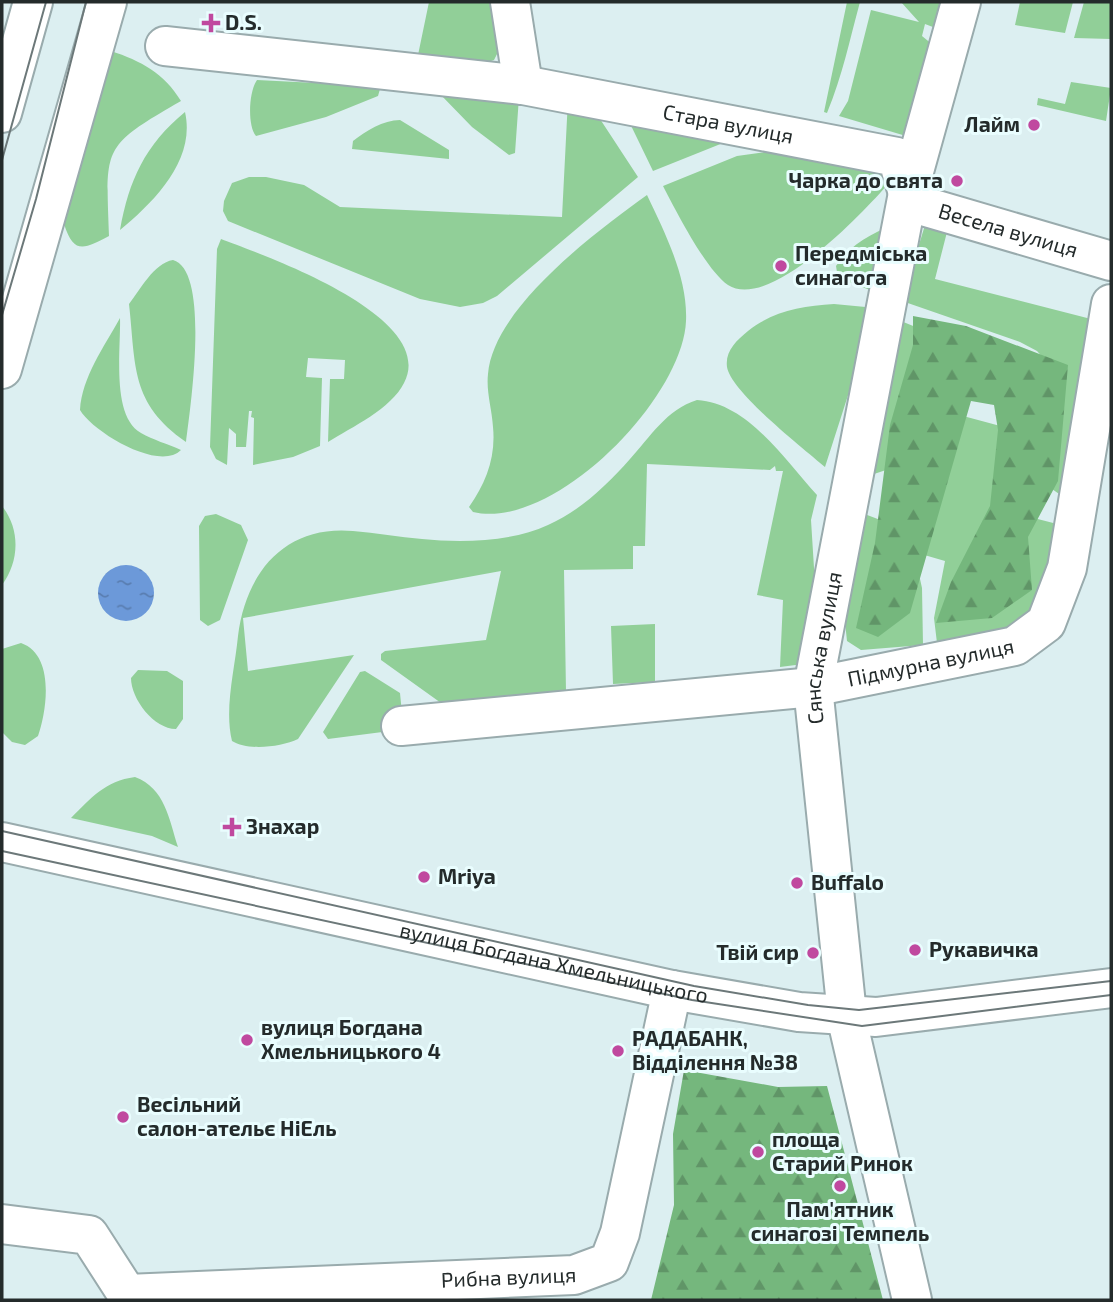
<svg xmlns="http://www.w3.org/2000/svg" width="1113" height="1302" font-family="'Exo 2',sans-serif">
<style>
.green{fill:#91cf98}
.forest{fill:url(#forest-firs)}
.water{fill:url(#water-ripples)}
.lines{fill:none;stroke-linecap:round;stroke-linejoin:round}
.minor-casing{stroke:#99abad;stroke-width:42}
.major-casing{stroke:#99abad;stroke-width:42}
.minor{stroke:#fff;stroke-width:38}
.major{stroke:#fff;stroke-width:38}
.tram{stroke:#6c7879;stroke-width:2}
.poi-dot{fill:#c0499f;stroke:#e9fdfe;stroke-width:2.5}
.labels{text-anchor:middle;stroke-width:6;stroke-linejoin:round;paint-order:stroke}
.poi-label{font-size:21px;font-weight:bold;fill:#242b2b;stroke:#e9fdfe;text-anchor:start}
.street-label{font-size:21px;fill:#242b2b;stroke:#e9fdfe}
</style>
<defs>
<pattern id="forest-firs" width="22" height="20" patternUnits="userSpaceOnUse" patternTransform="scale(1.75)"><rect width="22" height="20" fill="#75b77d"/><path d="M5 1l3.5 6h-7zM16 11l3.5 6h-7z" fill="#609567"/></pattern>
<pattern id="water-ripples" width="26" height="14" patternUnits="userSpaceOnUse" patternTransform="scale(1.75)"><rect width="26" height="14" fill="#6c99d9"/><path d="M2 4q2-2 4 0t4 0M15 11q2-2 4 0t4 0" fill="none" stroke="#597db0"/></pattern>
</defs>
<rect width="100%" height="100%" fill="#dceff1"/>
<path class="green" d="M429,2h61l10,46 -6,12 -6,2 -70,-7z
M847,2h13c-11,40 -17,72 -33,111l-3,-1z
M901,2h68l-23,30 -21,-8 -3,12 11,9 -27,91 -67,-20 9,-15 23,-91 48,12z
M1020,2h53l-8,31 -50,-8z
M1084,2h27v37l-37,-1z
M111,51c30,10 53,22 70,50 -80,46 -75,46 -72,135 -25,13 -35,19 -45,-12z
M257,80l118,6 5,3 -2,7 -52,21 -70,19c-9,-11 -7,-45 1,-56z
M1071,82l40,6 -5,33 -69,-16 1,-7 27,6z
M439,93l80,4 -4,56 -6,2 -37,-28z
M568,99l32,20 38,58 -141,119 -14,7 -23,4 -40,-8 -192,-78 -5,-10 1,-10 8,-18 17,-6h17l38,8 36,22 222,10z
M622,107l116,30 -85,34z
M185,112c11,48 -31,90 -65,118 9,-50 25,-85 65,-118z
M400,120l49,30v9l-97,-10 1,-8c13,-10 30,-21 47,-21z
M773,151l109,9 6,24c-25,29 -119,128 -160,101 -22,-15 -52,-74 -65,-99l74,-30z
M647,195c18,38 41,83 39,126 -3,77 -132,210 -213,191l-4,-5c17,-24 27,-50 24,-80 -1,-18 -7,-35 -5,-53 5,-66 109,-143 159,-179z
M902,222l-32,68 -32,-12 -2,-12c16,-24 40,-35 66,-44z
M925,225l22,7 -12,47 156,40 -26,179 -16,-11 -3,-126 -9,-10 -17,-9 -118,-41z
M221,239c42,16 218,77 183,144 -13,26 -52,44 -76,59l2,-63h14l1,-19 -37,-2 -2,19 16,1 -2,68 -27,11 -40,8 1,-47 -3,-1 1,-6h-3l-3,36h-10v-13l-7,-6 -2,37 -11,-6 -6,-12 7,-198z
M173,260c38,11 17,149 13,182 -56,-39 -50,-76 -57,-138 11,-14 25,-41 44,-44z
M834,304l42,4 -51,159c-21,-18 -94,-75 -98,-100 -2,-16 9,-26 21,-36 25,-20 54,-25 86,-27z
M120,318c1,31 -9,98 21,115 12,7 27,11 40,17 -22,22 -88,-18 -101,-40 2,-33 24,-63 40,-92z
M896,319l27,11 29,83 67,18 7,85 35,9 -16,96 -108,22 -3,-25 11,-57 -31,-9 8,36 1,57 -62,5 -14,-9 -12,-113 19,-18 29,11 3,-51 -15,5z
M697,400c51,3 88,60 120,95l-6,25 8,128 -8,15 -31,4 3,-67 -26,-5 26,-124h-7l-1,-5 -5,4 -123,-6 -2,82h-12v23l-69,1 2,122 -111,21 -74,-53v-6l4,-3 101,-11 15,-69 -258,47 5,53 106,-16 -56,84c-17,8 -50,12 -66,2 -8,-32 3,-73 6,-105 8,-64 47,-111 115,-105 23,2 46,6 69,8 40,4 89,3 126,-14 32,-14 59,-40 82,-66 20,-22 37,-50 67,-59z
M2,506c19,24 17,56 0,79z
M216,514l25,11 7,15 -28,80 -12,6 -8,-6 -1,-94 6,-10z
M655,624v58l-42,2 -2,-58z
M21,643c34,12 26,67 17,93l-13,9 -13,-3 -10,-10v-83z
M138,670l29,1 16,10v38l-7,10c-22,0 -45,-30 -45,-51z
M365,671l35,22 3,31 -5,6 -70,9 -5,-7 37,-60z
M135,777c30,11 34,42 43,70l-26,-11 -81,-18c20,-20 34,-37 64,-41z"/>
<path class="forest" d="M913,316l53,10 102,39 -10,116 -30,56 4,53 -40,28 -56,5 15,-41 39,-76 8,-76 -4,-25 -23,-4 -61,212 -32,24 -22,-9 19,-85 15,-118 23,-80z
M684,1070l94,17 49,-1 56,214h-232l23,-95 -1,-71z"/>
<path class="water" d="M98 593a28 28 0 1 1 56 0a28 28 0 1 1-56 0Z"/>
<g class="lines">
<g class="minor-casing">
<g id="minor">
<path d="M510,2l13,83"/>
<path id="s1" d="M165,46l358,39 374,72 11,36 15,13 188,55"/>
<path id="s2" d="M401,726l412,-39 202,-41 31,-23 21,-55 44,-264"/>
<path d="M2,1224l87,11 38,59 1,6"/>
<path id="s3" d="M127,1294l447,-19 35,-13 11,-29 52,-243"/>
<path id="s4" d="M912,1300l-64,-276 -35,-337 95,-494 53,-191"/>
</g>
</g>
<g class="major-casing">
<g id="major">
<path d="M2,113l31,-111"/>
<path d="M2,369l105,-367"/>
<path id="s5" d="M2,842l670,148 127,22 77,5 235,-29"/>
</g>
</g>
<use href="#minor" class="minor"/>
<use href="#major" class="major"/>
<path class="tram" d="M2,160l44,-158
M2,315l34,-116 50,-197
M2,831l692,155 114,19 51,5 252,-29
M2,851l690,149 170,26 249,-31"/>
</g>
<g class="poi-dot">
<path d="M207.5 12.5h7v7h7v7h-7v7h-7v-7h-7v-7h7z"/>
<circle cx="1034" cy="125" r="7"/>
<circle cx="957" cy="181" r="7"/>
<circle cx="781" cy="266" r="7"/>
<path d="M228.5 816.5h7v7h7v7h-7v7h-7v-7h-7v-7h7z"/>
<circle cx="424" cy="877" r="7"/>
<circle cx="797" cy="883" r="7"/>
<circle cx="915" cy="950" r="7"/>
<circle cx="813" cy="953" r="7"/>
<circle cx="247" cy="1040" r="7"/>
<circle cx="618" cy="1051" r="7"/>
<circle cx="123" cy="1117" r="7"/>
<circle cx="758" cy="1152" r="7"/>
<circle cx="840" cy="1186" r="7"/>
</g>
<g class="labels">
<g class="poi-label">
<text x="225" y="30">D.S.</text>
<text x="1020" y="132" text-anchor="end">Лайм</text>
<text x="943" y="188" text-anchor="end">Чарка до свята</text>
<text x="795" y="261">Передміська<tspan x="795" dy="24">синагога</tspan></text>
<text x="246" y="834">Знахар</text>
<text x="438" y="884">Mriya</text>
<text x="811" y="890">Buffalo</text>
<text x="929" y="957">Рукавичка</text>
<text x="799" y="960" text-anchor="end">Твій сир</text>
<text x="261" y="1035">вулиця Богдана<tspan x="261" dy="24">Хмельницького 4</tspan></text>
<text x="632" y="1046">РАДАБАНК,<tspan x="632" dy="24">Відділення №38</tspan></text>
<text x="137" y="1112">Весільний<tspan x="137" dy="24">салон-ательє НіЕль</tspan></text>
<text x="772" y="1147">площа<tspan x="772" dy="24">Старий Ринок</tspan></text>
<text x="840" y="1217" text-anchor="middle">Пам'ятник<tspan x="840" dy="24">синагозі Темпель</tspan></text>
</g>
<g class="street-label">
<text dy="7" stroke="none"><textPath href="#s1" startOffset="569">Стара вулиця</textPath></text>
<text dy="7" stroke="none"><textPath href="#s1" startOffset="887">Весела вулиця</textPath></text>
<text dy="7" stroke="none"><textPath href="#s4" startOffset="662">Сянська вулиця</textPath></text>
<text dy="7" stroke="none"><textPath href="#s2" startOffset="534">Підмурна вулиця</textPath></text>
<text dy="7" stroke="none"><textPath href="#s5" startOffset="565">вулиця Богдана Хмельницького</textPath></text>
<text dy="7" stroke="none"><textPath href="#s3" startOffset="382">Рибна вулиця</textPath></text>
</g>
</g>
<rect width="1113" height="1302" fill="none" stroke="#242b2b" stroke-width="7"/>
</svg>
